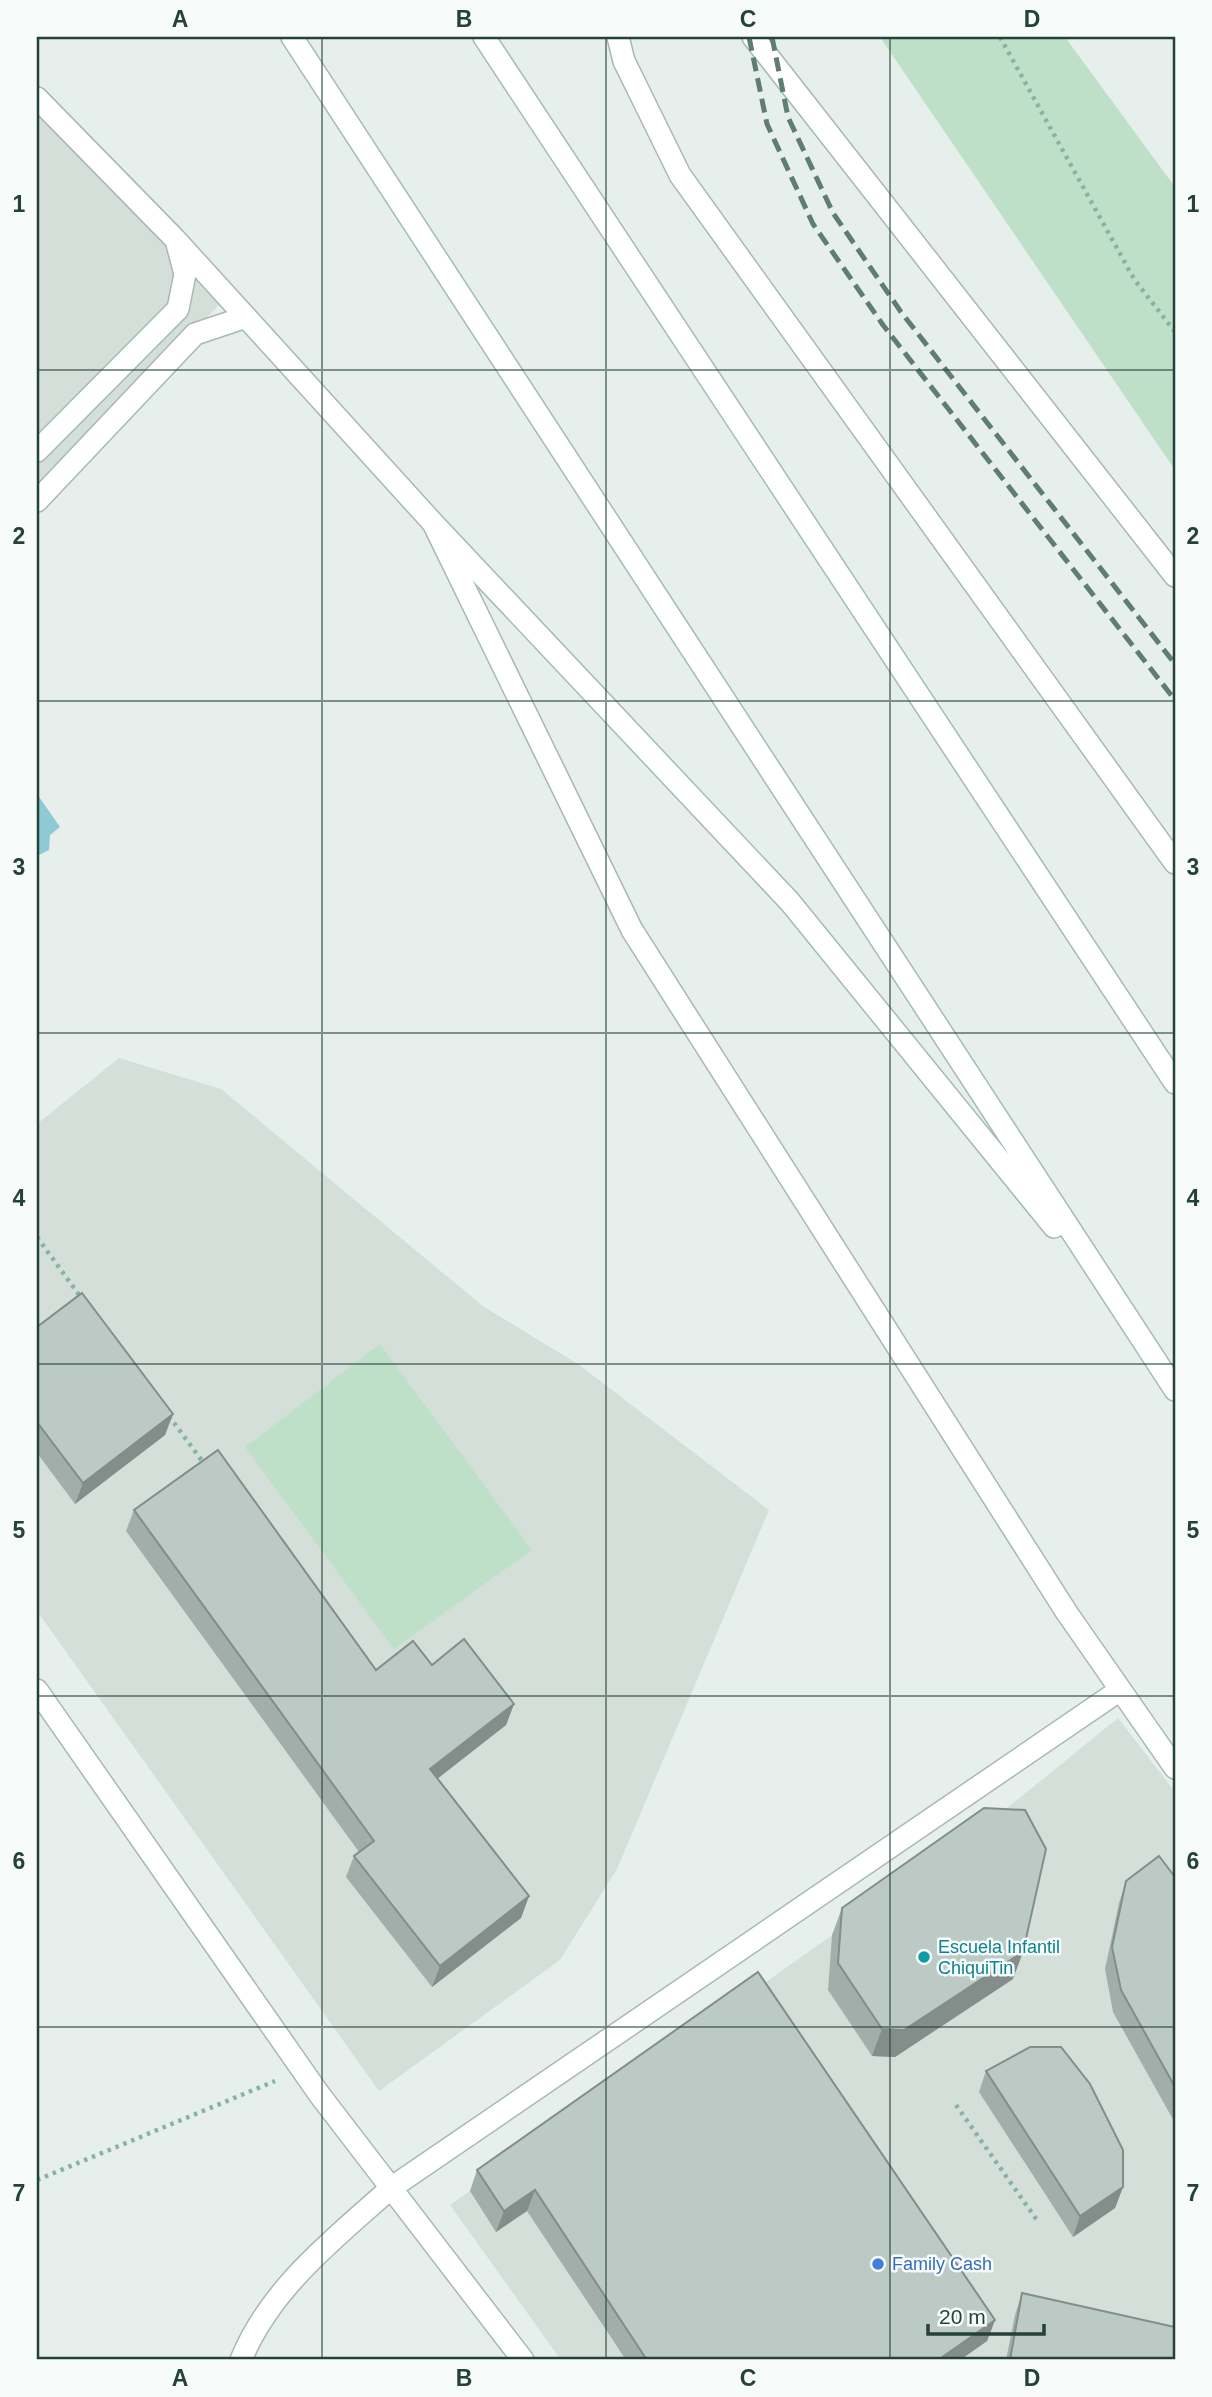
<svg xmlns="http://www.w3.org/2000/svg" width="1212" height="2397" font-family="Helvetica,sans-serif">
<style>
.built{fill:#d4dfda}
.green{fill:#bfe0c8}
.water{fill:#8ec9d4}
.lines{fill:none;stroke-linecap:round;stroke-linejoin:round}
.minor-casing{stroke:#a8b8b2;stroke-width:24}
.secondary-casing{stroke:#a4bbb3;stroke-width:24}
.path{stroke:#86b3a5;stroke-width:4.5;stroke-dasharray:3.5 5;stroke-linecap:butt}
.minor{stroke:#fff;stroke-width:21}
.secondary{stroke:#fff;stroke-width:21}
.rail{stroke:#5f7d75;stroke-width:5;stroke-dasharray:14 7;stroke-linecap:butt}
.wall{fill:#a1aea9}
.shaded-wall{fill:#838d89}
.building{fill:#bbcac4;stroke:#838d89;stroke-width:2}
.grid{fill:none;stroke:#24423a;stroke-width:2;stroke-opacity:0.55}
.culture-dot{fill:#0f9aa8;stroke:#f7fbf9;stroke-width:2.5}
.shop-dot{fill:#3f7fe0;stroke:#f7fbf9;stroke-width:2.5}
.labels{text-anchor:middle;stroke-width:5;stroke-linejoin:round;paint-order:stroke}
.culture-label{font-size:18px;fill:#0d838f;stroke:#f7fbf9;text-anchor:start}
.shop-label{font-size:18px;fill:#366cbe;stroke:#f7fbf9;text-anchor:start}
.neatline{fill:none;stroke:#24423a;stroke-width:2.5}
.grid-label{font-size:23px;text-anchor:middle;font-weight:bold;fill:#24423a}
</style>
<rect width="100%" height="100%" fill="#e6efeb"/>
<path class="built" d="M37,86l190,210 -190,205z
M119,1058l102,31 263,218 94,57 191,146 -152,359 -57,91 -181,131 -342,-480v-487z
M1118,1718l57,74v568h-614l-111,-155 524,-370z"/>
<path class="green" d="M880,37h185l110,150v283z
M380,1344l152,206 -138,99 -149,-202z"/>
<path class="water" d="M37,794l23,33 -10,8 -1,15 -12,6z"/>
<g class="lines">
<g class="minor-casing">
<path id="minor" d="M618,37l6,24 56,114 495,688
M753,37l422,539
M37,98l138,141 258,284 199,407 435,683 108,155
M37,451l141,-142 7,-35 -8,-30
M37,501l158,-167 51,-17
M37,1690l282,404 204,266
M241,2360c29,-72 94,-122 150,-172l729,-498"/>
</g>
<g class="secondary-casing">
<path id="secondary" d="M292,37l883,1353
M484,37l691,1046
M433,523l357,379 264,325"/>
</g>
<path class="path" d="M1000,37l134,242 41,53
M37,1237l45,62
M169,1416l36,49
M956,2105l83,118
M37,2180l238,-99"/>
<use href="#minor" class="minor"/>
<use href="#secondary" class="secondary"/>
<path class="rail" d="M749,37l18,87 46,100 70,101 292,375
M772,37l16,80 45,96 68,99 274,352"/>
</g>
<path class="wall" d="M37,1327l136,87 -8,21 -90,69 -38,-51z
M134,1510l242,160 56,-5 82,39 -8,21 -68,53 91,118 -8,22 -89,69 -86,-110 8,-21 5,-4 -233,-321z
M1175,1877v246l-62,-111 -8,-43 14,-66 7,-22z
M842,1908l171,71 -118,78 -23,-1 -44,-66 4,-55z
M986,2071l137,116 -8,21 -42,29 -94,-145z
M477,2170l518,150 -8,21 -27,19h-334l-99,-149 -31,21 -26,-41z
M1022,2293l153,67h-169l9,-45z"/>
<path class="shaded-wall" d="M173,1414l-8,21 -90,69 8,-21z
M514,1704l-8,21 -83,65 7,-21z
M529,1896l-8,22 -89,69 8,-21z
M1023,1952l-10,27 -118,78 -23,-1 10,-27z
M1123,2187l-8,21 -42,29 7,-21z
M535,2190l-8,21 -31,21 8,-21z
M995,2320l-8,21 -27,19h-22z"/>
<path class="building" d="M82,1293l91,121 -90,69 -46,-61v-95z
M218,1450l158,220 37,-29 19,24 32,-26 50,65 -84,65 99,127 -89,70 -86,-110 20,-15 -240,-331z
M984,1808l41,2 21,39 -23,103 -119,78 -22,-1 -44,-66 4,-55z
M1159,1856l16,21v210l-54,-97 -9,-43 14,-66z
M758,1972l237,348 -57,40h-291l-112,-170 -31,21 -27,-41z
M1030,2047h31l29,37 33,66v37l-43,29 -94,-145z
M1022,2293l153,34v33h-165z"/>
<path class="grid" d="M322,37v2323M606,37v2323M890,37v2323M37,370h1138M37,701h1138M37,1033h1138M37,1364h1138M37,1696h1138M37,2027h1138"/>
<circle class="culture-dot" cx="924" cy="1957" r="7"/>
<circle class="shop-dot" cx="878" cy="2264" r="7"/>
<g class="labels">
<g class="culture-label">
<text x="938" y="1953">Escuela Infantil<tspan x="938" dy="21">ChiquiTin</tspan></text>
</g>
<g class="shop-label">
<text x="892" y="2270">Family Cash</text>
</g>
</g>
<rect width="1212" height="2397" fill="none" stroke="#f7fbf9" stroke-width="77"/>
<path d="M928 2324v10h116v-10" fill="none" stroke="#24423a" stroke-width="3.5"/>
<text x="939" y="2324" font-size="21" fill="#24423a" stroke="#f7fbf9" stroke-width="5" paint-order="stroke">20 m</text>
<rect x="38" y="38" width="1136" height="2320" class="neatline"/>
<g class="grid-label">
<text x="180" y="27">A</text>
<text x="464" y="27">B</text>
<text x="748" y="27">C</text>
<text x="1032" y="27">D</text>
<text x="19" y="212">1</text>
<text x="1193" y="212">1</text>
<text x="19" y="544">2</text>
<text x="1193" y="544">2</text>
<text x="19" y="875">3</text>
<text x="1193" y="875">3</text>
<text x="19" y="1206">4</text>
<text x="1193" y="1206">4</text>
<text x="19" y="1538">5</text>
<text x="1193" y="1538">5</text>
<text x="19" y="1869">6</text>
<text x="1193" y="1869">6</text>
<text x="19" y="2201">7</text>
<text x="1193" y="2201">7</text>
<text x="180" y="2386">A</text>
<text x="464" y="2386">B</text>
<text x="748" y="2386">C</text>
<text x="1032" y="2386">D</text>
</g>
</svg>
